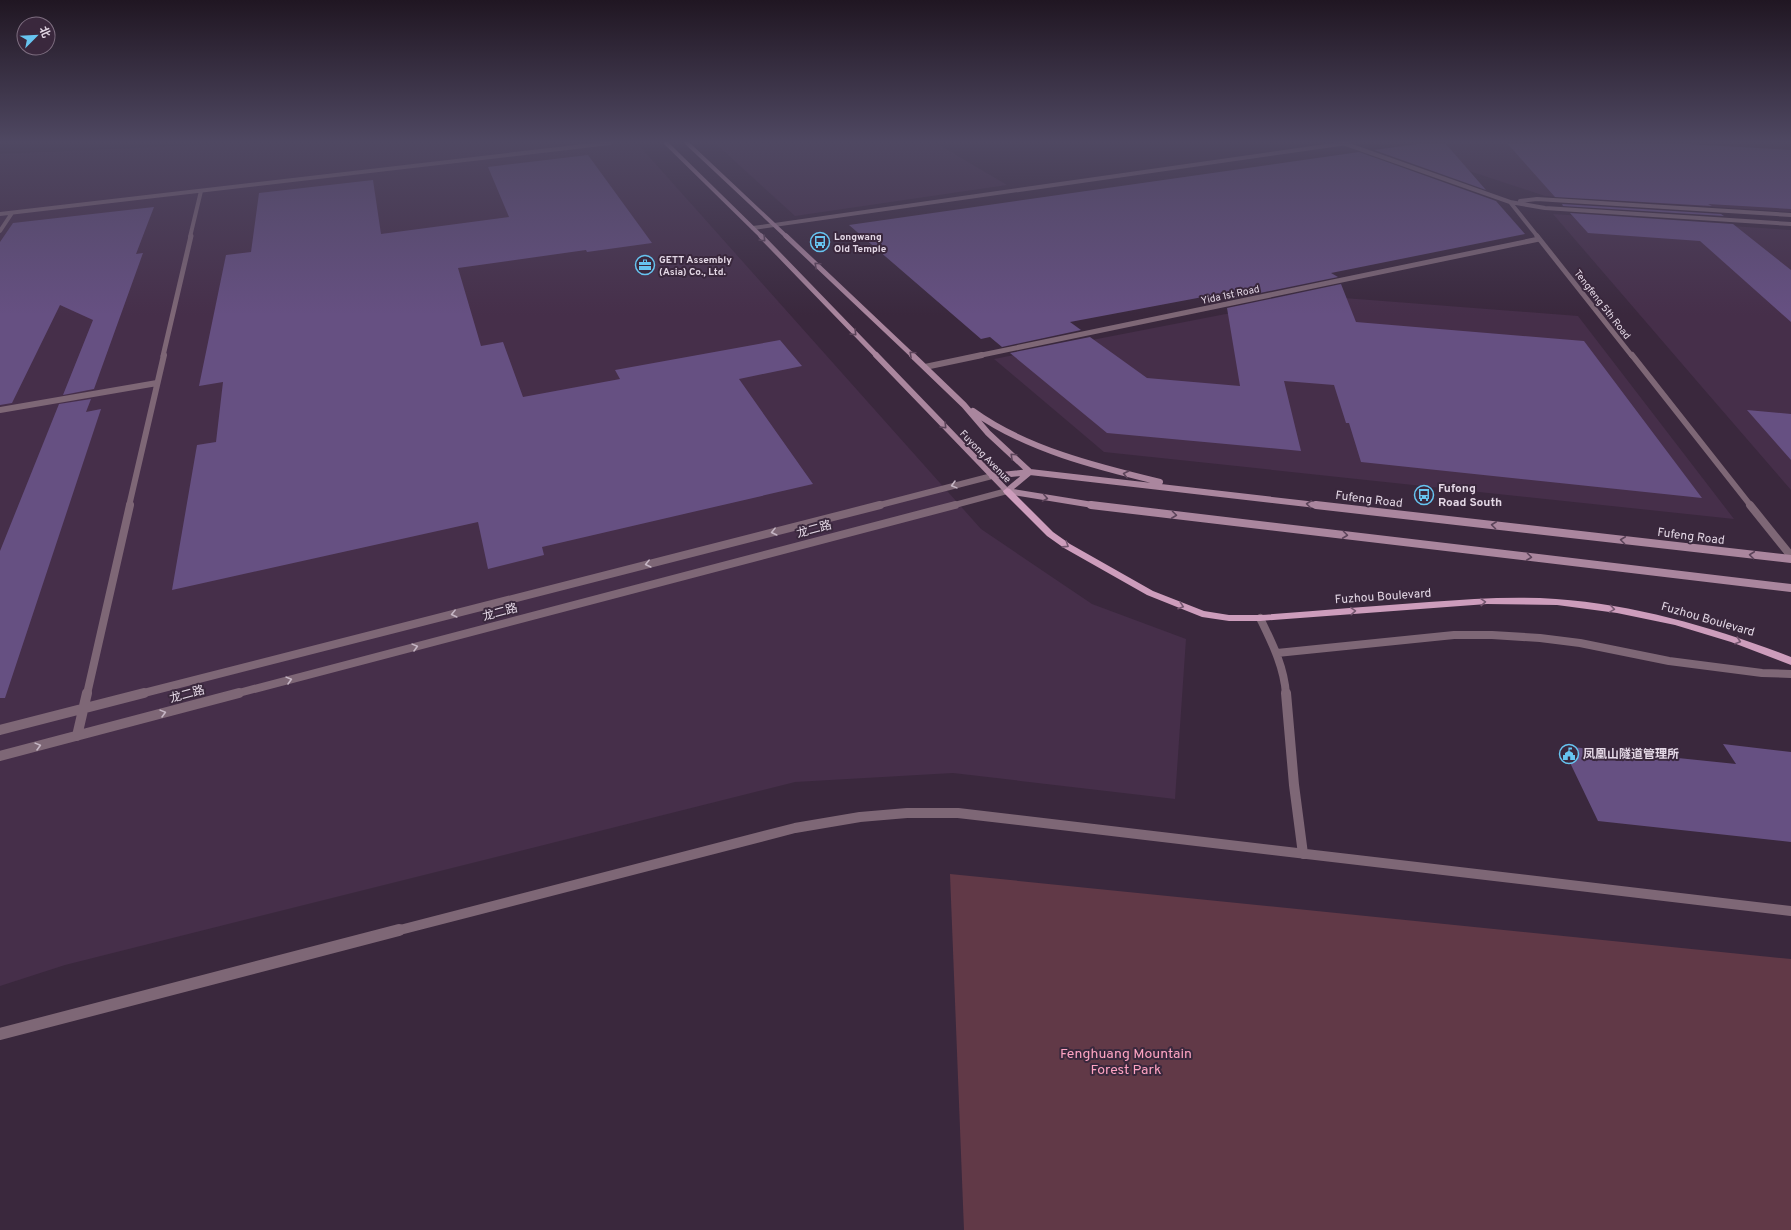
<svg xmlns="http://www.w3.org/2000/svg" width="1791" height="1230" font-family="Overpass,'Noto Sans SC',sans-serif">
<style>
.built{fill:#462f4a}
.green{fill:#613947}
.building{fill:#665082}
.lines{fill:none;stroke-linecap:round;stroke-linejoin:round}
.minor-far5{stroke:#7e6776;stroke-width:4}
.minor-far4{stroke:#7e6776;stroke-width:5}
.minor-far3{stroke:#7e6776;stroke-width:6}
.minor-far2{stroke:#7e6776;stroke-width:8}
.minor-far1{stroke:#7e6776;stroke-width:10}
.minor{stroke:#7e6776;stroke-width:12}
.tertiary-far3{stroke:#7e6776;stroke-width:4}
.tertiary-far2{stroke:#7e6776;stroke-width:5}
.tertiary-far1{stroke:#7e6776;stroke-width:6}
.tertiary{stroke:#7e6776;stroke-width:8}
.secondary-far3{stroke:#aa869e;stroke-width:4}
.secondary-far2{stroke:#aa869e;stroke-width:5}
.secondary-far1{stroke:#aa869e;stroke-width:6}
.secondary{stroke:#aa869e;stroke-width:8}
.primary{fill:#cd9dbc;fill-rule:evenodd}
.oneway{stroke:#5c445a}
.oneway2{stroke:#c5b5c4}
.oneway3{stroke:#755770}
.labels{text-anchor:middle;stroke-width:4;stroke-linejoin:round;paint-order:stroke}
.far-poi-label{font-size:10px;font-weight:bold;fill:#e3d7e5;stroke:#3a283d;text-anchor:start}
.far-street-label{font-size:10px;fill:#e3d7e5;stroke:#3a283d}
.poi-label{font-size:12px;font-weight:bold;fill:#e3d7e5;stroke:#3a283d;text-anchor:start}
.street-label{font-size:12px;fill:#e3d7e5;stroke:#3a283d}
.near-park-label{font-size:14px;fill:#fda3c2;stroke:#3a283d}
</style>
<rect width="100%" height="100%" fill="#3a283d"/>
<path class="built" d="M242,143h395l344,386 111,75 94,35 -11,160 -222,-26 -158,9 -730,183 -65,21v-832z
M715,143h221l71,42 -212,31z
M1393,143h398v69l-246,-16 -158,-52z
M1553,214l238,16v260l-83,-96z
M1318,296l260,20 156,203 -630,-67 -110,-93z"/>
<path class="green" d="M950,874l841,85v271h-827z"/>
<path class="building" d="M1425,143h20l41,47 -112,-40z
M1507,143h162l122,7v59l-83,-5 4,2 -157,-9z
M1359,152l137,49 29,33 -194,39 7,4 -112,23 -2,-7 -154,29 11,8 -79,17 -12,-10 -9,2 -132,-114z
M588,155l64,88 -65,9 -1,-2 -128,18 23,78 22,-4 20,55 97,-18 -5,-9 165,-30 22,26 -63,13 74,105 -271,63 2,8 -56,14 -10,-47 -306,68 25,-145 19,-3 7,-60 -24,4 27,-131 25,-3 8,-59 114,-13 8,54 128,-17 -21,-50z
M1562,204l159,10 3,2 -161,-10z
M154,207l-18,47 7,-1 -49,136 -31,6 30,-75 -33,-15 -48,98 -12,2v-163l13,-19z
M1570,213l163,11 58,46v52l-91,-81 -112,-8z
M1341,284l15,38 228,19 118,157 -341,-36 -12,-39h-3l-12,-38 -50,-4 17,70 -194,-18 -97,-80 80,-16 57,41 93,8 -13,-78z
M91,399l-5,13 15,-3 -96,289h-5v-147l59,-147z
M1747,410l44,4v46z
M1723,744l68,8v90l-193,-21 -36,-75 174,18z"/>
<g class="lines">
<path class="minor-far5" d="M0,214l610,-71
M753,228l594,-85
M0,231l12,-18
M190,237l11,-46"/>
<path class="minor-far4" d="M163,356l28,-120
M977,356l562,-117"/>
<path class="minor-far3" d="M925,367l57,-12
M0,410l157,-27
M129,506l35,-151
M876,506l116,-30
M951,506l56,-15"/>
<path class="minor-far2" d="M1260,618c12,25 24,48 26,76
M1277,653l177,-18h38l48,3 40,5 89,18 93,12 29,1
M87,694l43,-189
M140,694l740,-189
M235,694l720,-189"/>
<path class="minor-far1" d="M1286,693l8,92 9,69
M0,730l144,-37
M77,736l10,-43
M0,756l239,-63
M396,931l399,-103 65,-11 47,-4h51l833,98"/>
<path class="minor" d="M0,1034l399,-104"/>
<path class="tertiary-far3" d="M1343,143l167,59 28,35
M1520,201l17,-2 254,16
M1510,202l35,6 246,16"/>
<path class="tertiary-far2" d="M1537,236l95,120"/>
<path class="tertiary-far1" d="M1632,355l119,151"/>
<path class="tertiary" d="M1750,505l41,51"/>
<path class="secondary-far3" d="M666,143l96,94
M687,143l100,94"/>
<path class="secondary-far2" d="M761,236l116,120
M786,236l127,120"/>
<path class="secondary-far1" d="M876,355l131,136
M912,355l52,50 24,28 42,39 -23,19
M973,411c52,38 125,56 187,71
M992,476l38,-4 295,34
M1007,491l92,15"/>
<path class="secondary" d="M1091,505l700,83
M1316,505l475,54"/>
<path class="primary" d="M1007,488l3,1 43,43 17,12 83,47 51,20 25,4h31c56,-4 113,-9 169,-13 43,-3 85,-6 127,-3 82,6 159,29 235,58v8l-60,-23 -56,-17 -58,-12 -60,-8 -70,-1 -227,17h-31l-27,-4 -55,-22 -83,-47 -17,-12 -43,-43 -1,-2z"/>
</g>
<defs><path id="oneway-chevron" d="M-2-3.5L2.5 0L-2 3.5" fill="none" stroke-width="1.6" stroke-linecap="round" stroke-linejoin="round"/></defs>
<g class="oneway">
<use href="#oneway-chevron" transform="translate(763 239) rotate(46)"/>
<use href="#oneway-chevron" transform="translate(817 265) rotate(-137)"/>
<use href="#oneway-chevron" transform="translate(854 333) rotate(46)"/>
<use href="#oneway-chevron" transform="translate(912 354) rotate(-137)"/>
<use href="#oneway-chevron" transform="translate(944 426) rotate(46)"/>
<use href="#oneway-chevron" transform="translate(1013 456) rotate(-137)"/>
<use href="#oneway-chevron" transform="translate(1126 474) rotate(-166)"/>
<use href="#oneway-chevron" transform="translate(1045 498) rotate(10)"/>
<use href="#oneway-chevron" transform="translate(1309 504) rotate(-173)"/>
<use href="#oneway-chevron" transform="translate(1174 515) rotate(7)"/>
<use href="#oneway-chevron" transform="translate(1494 525) rotate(-173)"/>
<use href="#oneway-chevron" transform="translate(1345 535) rotate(7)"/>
<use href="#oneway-chevron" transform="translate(1623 540) rotate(-173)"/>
<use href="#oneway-chevron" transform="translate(1752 555) rotate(-173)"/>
<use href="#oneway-chevron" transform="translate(1529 557) rotate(7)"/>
</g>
<g class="oneway2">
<use href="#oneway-chevron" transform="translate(954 485) rotate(165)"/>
<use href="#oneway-chevron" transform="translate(774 532) rotate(166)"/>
<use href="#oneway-chevron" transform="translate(648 564) rotate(166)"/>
<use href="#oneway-chevron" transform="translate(454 614) rotate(166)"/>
<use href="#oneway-chevron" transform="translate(415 647) rotate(-15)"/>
<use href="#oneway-chevron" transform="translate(289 680) rotate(-15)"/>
<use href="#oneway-chevron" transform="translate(163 713) rotate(-15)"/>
<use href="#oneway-chevron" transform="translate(38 746) rotate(-15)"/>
</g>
<g class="oneway3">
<use href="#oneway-chevron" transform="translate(1066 545) rotate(33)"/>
<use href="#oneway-chevron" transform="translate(1483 602) rotate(-3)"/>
<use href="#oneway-chevron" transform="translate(1181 606) rotate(19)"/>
<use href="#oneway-chevron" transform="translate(1612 609) rotate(9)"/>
<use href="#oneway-chevron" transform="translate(1353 611) rotate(-4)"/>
<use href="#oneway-chevron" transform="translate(1738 641) rotate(18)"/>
</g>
<linearGradient id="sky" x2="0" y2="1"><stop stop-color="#201622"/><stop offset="0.45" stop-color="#4f4862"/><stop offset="1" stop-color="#4f4862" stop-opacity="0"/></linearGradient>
<rect width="1791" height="315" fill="url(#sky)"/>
<defs>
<g id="bus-ring" transform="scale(1)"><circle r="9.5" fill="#3a283d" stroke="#67c4f0" stroke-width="1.5"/><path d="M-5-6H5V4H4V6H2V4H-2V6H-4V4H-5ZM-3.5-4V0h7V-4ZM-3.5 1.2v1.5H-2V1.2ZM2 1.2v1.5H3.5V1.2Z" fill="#67c4f0"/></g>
<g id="office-ring" transform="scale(1)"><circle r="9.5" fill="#3a283d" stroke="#67c4f0" stroke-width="1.5"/><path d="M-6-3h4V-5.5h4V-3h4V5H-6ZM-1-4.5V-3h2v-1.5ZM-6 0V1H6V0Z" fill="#67c4f0"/></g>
<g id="civic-ring" transform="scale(1)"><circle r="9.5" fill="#3a283d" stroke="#67c4f0" stroke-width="1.5"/><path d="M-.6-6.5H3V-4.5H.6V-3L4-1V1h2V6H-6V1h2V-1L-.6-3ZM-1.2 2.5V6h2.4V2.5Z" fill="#67c4f0"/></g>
</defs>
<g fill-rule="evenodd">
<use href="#bus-ring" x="820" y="242"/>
<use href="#office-ring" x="645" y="265"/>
<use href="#bus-ring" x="1424" y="495"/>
<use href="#civic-ring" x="1569" y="754"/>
</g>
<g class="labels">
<g class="far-poi-label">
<text x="834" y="240">Longwang<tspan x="834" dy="12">Old Temple</tspan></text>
<text x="659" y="263">GETT Assembly<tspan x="659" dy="12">(Asia) Co., Ltd.</tspan></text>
</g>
<g class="far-street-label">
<text transform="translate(1230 294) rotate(-12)" y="4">Yida 1st Road</text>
<text transform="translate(1603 304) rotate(52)" y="4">Tengfeng 5th Road</text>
<text transform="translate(986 456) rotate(46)" y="4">Fuyong Avenue</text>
</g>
<g class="poi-label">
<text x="1438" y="492">Fufong<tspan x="1438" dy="14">Road South</tspan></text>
<text x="1583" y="758">凤凰山隧道管理所</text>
</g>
<g class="street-label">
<text transform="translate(1369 499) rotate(7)" y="4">Fufeng Road</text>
<text transform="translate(814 529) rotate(-15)" y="4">龙二路</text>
<text transform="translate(1691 536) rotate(7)" y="4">Fufeng Road</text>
<text transform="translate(1383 596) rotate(-4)" y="4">Fuzhou Boulevard</text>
<text transform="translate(500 612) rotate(-15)" y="4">龙二路</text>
<text transform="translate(1708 619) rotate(16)" y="4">Fuzhou Boulevard</text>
<text transform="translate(187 694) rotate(-15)" y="4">龙二路</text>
</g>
<g class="near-park-label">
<text x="1126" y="1058">Fenghuang Mountain<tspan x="1126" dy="16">Forest Park</tspan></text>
</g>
</g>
<g transform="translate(36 36) rotate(66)"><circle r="19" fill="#3a283d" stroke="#7e6e80"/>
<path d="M0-3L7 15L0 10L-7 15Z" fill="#67c4f0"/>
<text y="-6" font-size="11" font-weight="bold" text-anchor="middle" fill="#e3d7e5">北</text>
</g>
</svg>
